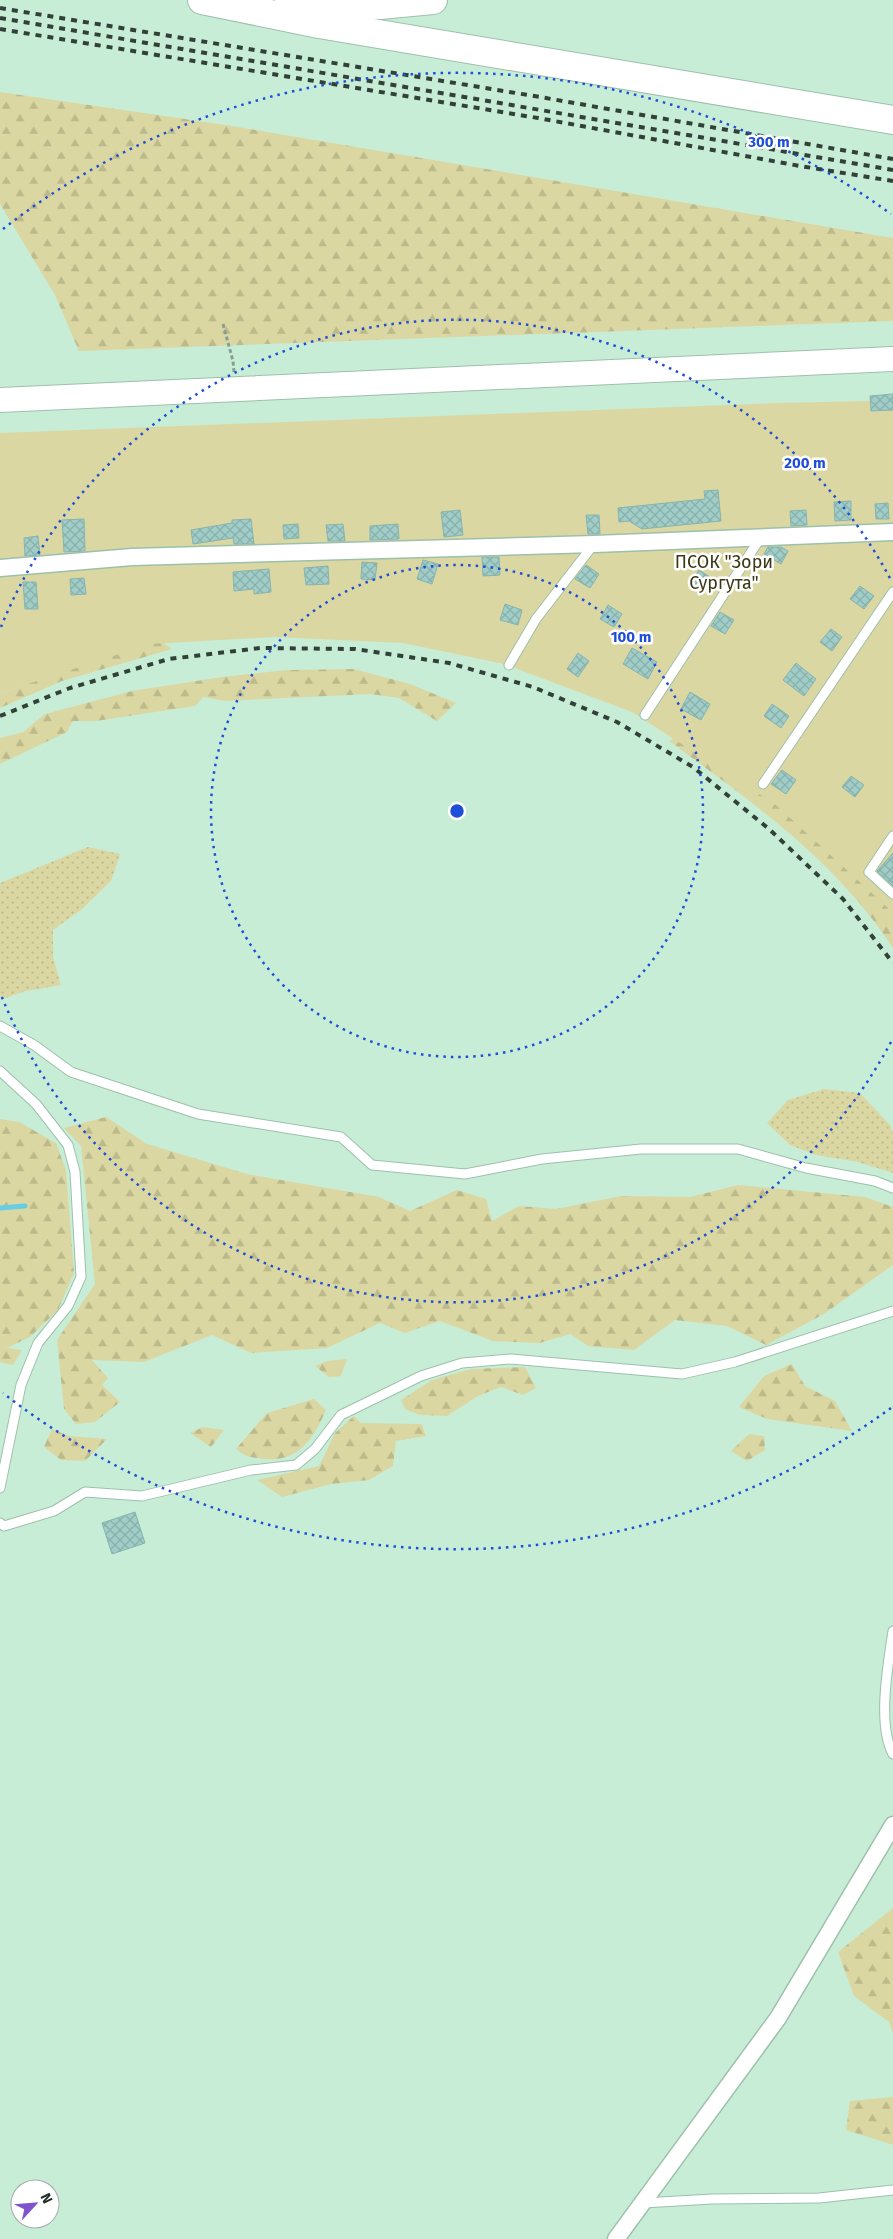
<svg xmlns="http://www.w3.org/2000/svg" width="893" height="2239" font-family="'Fira Sans',sans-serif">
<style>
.grass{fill:url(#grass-dots)}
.forest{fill:url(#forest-firs)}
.garden{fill:#dbd7a2}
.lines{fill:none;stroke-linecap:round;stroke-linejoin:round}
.stream{stroke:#65cde4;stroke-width:5}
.building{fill:url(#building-cross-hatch);stroke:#87b4ae}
.service-casing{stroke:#9dc0ab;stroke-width:11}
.minor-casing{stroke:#9dc0ab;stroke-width:19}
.secondary-casing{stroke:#9dc0ab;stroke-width:26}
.trunk-casing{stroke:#9dc0ab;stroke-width:30}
.path{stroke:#85a090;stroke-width:3;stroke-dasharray:4 2.5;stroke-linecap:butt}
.service{stroke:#fff;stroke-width:9}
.minor{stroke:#fff;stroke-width:16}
.secondary{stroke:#fff;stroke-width:24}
.trunk{stroke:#fff;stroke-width:28}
.rail{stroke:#314138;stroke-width:4;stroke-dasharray:6 6;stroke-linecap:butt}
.ring{fill:none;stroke:#1d4ed8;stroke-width:2.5;stroke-dasharray:2.5 5}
.labels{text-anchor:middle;stroke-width:5;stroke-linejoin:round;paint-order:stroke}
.park-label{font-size:18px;fill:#3b3816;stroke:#fff}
.centre{fill:#1d4ed8;stroke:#fff;stroke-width:2.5}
.ring-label{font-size:15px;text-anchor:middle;font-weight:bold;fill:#1d4ed8;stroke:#fff;stroke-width:5;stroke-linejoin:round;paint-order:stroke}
</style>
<defs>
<pattern id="grass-dots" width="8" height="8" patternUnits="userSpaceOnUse" patternTransform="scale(1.25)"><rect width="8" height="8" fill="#dbd7a2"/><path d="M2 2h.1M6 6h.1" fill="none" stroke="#bcb98b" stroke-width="1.8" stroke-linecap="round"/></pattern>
<pattern id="forest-firs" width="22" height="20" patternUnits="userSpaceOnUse" patternTransform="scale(1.25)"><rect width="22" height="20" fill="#dbd7a2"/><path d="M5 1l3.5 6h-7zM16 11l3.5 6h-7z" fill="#bcb98b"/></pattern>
<pattern id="building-cross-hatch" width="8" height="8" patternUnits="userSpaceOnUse" patternTransform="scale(1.25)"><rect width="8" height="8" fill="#a0cdc7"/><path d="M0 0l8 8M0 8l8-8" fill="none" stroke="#89b0ab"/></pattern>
</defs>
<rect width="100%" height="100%" fill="#c8edd7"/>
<path class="grass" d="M88,847l32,7 -9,27 -29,28 -29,21v27l8,28 -35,6 -21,7 -5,-1v-114z
M824,1089l36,4 31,33 2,8v39l-35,-11 -42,-7 -26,-10 -23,-22 21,-23z"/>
<path class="forest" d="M0,92l226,33 667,113v83l-814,30 -24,-56 -55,-91z
M159,640l13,9 -110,32 -62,27v-15z
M354,669l56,15 46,19 -19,18 -38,-23 -28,-4 -146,7 -22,-4 -8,9 -99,15h-23l-6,11 -67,32v-26l23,-6 22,-18 87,-23 90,-14 65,-7z
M677,737l88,58 128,115v38c-58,-88 -141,-146 -224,-207z
M106,1117l41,27 100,30 132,23 31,14 47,-21 29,9 6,22 27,-15 37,3 65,-13 69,1 48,-12 127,12 28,10v58l-69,49 -58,31 -39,-19 -52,-6 -41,30 -46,-4 -18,-12 -30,9 -47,-2 -53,-20 -35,12 -25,-10 -53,25 -76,5 -39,-18 -68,27 -52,-2 16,18 -6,7 18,17 -25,20 -19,2 -12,-15 -7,-69 38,-56 -14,-138 -17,-18z
M0,1119l19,3 37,21 10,27 8,103 -16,37 -28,27 -23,11 15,2 -9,15 -13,-3z
M347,1359l-6,17 -12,1 -14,-11 12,-5z
M792,1364l13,22 30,15 17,30 -85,-12 -28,-12 25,-31z
M525,1367l11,21 -13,7 -22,-8 -23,9 -31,20 -27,-1 -15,-6 -4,-9 31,-20 39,-11z
M314,1399l12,11c-12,28 -28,53 -62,49 -13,-2 -17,-1 -28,-10l31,-36z
M354,1416l7,7 61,1 4,12 -30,5 -3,25 -24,14 -38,4 -49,13 -25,-17 62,-14 16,-33z
M203,1427l21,3 -13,17 -21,-14z
M52,1429l17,7 38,3 -22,22 -24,-1 -17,-13z
M749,1434l15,2 1,14 -18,11 -16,-10z
M893,1908v125l-4,-11 -35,-26 -16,-44z
M893,2097v48l-47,-15 4,-29z"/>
<path class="garden" d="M893,400v516l-6,-9 -111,-102 -144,-93 -128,-48 -101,-21 -128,-6 -125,7 -150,49v-260l777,-30 93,-2 1,10 17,-1z"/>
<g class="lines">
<path class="stream" d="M0,1208l25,-2"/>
</g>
<path class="building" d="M893,394v16l-22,1 -1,-15z
M718,490l3,31 -79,8 -13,-8 -10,1 -1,-14 87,-9 -1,-8z
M851,501v19l-16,1 -1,-19z
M888,503l1,16h-13l-1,-15z
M460,510l3,25 -19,2 -3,-25z
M806,510l1,15 -16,1 -1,-15z
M586,515h13l1,19h-12z
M84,519l1,32 -21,1 -2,-32z
M251,519l3,25h-20l-1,-6 -40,6 -2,-14 41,-7v-3z
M298,524l1,14 -15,1 -1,-14z
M343,524l2,17h-17l-2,-16z
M398,524l1,15 -29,1v-14z
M38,536l2,19 -15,1 -1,-18z
M768,547h13l7,4 -7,13 -17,-10z
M482,557h17l1,18 -17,1z
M423,560l15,4 -6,20 -15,-5z
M362,562l15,1 -2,17 -14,-1z
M586,565l13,9 -9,14 -15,-9z
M328,566l1,18 -23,1 -2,-17z
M269,569l2,23 -17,2v-5l-20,2 -1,-19z
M699,570l14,9 -7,11 -14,-9z
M84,578l2,16 -15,1 -1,-16z
M23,582h13l2,27h-13z
M860,586l14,10 -10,13 -14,-10z
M505,604l17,6 -4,15 -18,-5z
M608,605l14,9 -8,13 -14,-8z
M720,612l14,8 -9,14 -14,-8z
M831,629l11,8 -10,14 -12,-9z
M632,648l25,14 -9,17 -25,-15z
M578,653l11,8 -11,16 -11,-8z
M796,663l20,16 -12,17 -21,-16z
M690,692l20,12 -9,16 -20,-11z
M772,704l17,12 -8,12 -17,-12z
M782,770l14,10 -10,14 -15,-10z
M851,776l13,9 -9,12 -13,-10z
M893,853v33l-16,-15z
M135,1512l10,31 -33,11 -10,-31z"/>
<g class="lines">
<g class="service-casing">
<path id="service" d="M509,665l27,-46 58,-75
M645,715l116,-178
M763,784l130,-192
M893,836l-24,36 24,22
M0,1026l34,19 37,27 127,42 143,23 31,28 93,9 77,-15 99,-10h97l68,19 69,13 18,7
M0,1071l36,33 32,41 7,27 6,105 -13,29 -30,37 -17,42 -21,103
M0,1523l4,3 50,-15 31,-19 57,4 109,-26 45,-5 19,-16 26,-34 80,-39 41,-13 49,-4 171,15 53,-12 158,-51
M893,1631c-5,33 -16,94 0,123
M643,2203l69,-4 107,-1 74,-8"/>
</g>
<g class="minor-casing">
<path id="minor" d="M0,568l132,-11 463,-13 298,-12
M616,2239l162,-221 115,-193"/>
</g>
<g class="secondary-casing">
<path id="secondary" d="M0,400l893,-41"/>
</g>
<g class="trunk-casing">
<path id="trunk" d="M202,0l117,24 574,96
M289,4l91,1 53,-5"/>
</g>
<path class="path" d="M223,324l10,37 1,11"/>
<use href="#service" class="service"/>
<use href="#minor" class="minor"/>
<use href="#secondary" class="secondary"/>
<use href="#trunk" class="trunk"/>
<path class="rail" d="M0,8l540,89 353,62
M0,18l893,152
M0,29l538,89 262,48 93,15
M0,716l70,-28 99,-29 91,-11 95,1 94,14 84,24 84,35 76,45 76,62 74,70 50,64"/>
</g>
<g class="ring">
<circle cx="457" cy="811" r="246"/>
<path d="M891 1042A492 492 0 0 1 1 995M1 627A492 492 0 0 1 891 580"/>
<path d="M891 1408A738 738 0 0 1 3 1393M3 229A738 738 0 0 1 891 214"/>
</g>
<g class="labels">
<g class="park-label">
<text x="724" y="568">ПСОК "Зори<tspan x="724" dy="21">Сургута"</tspan></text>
</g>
</g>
<circle cx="457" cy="811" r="8" class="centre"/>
<g class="ring-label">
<text x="769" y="147">300 m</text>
<text x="805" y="468">200 m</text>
<text x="631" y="642">100 m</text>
</g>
<g transform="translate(35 2204) rotate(64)"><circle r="24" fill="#ffffff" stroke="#a5aba7"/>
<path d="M0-4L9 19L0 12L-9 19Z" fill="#7e53cd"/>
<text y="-8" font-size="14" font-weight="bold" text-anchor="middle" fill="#1e2c24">N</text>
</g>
</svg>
